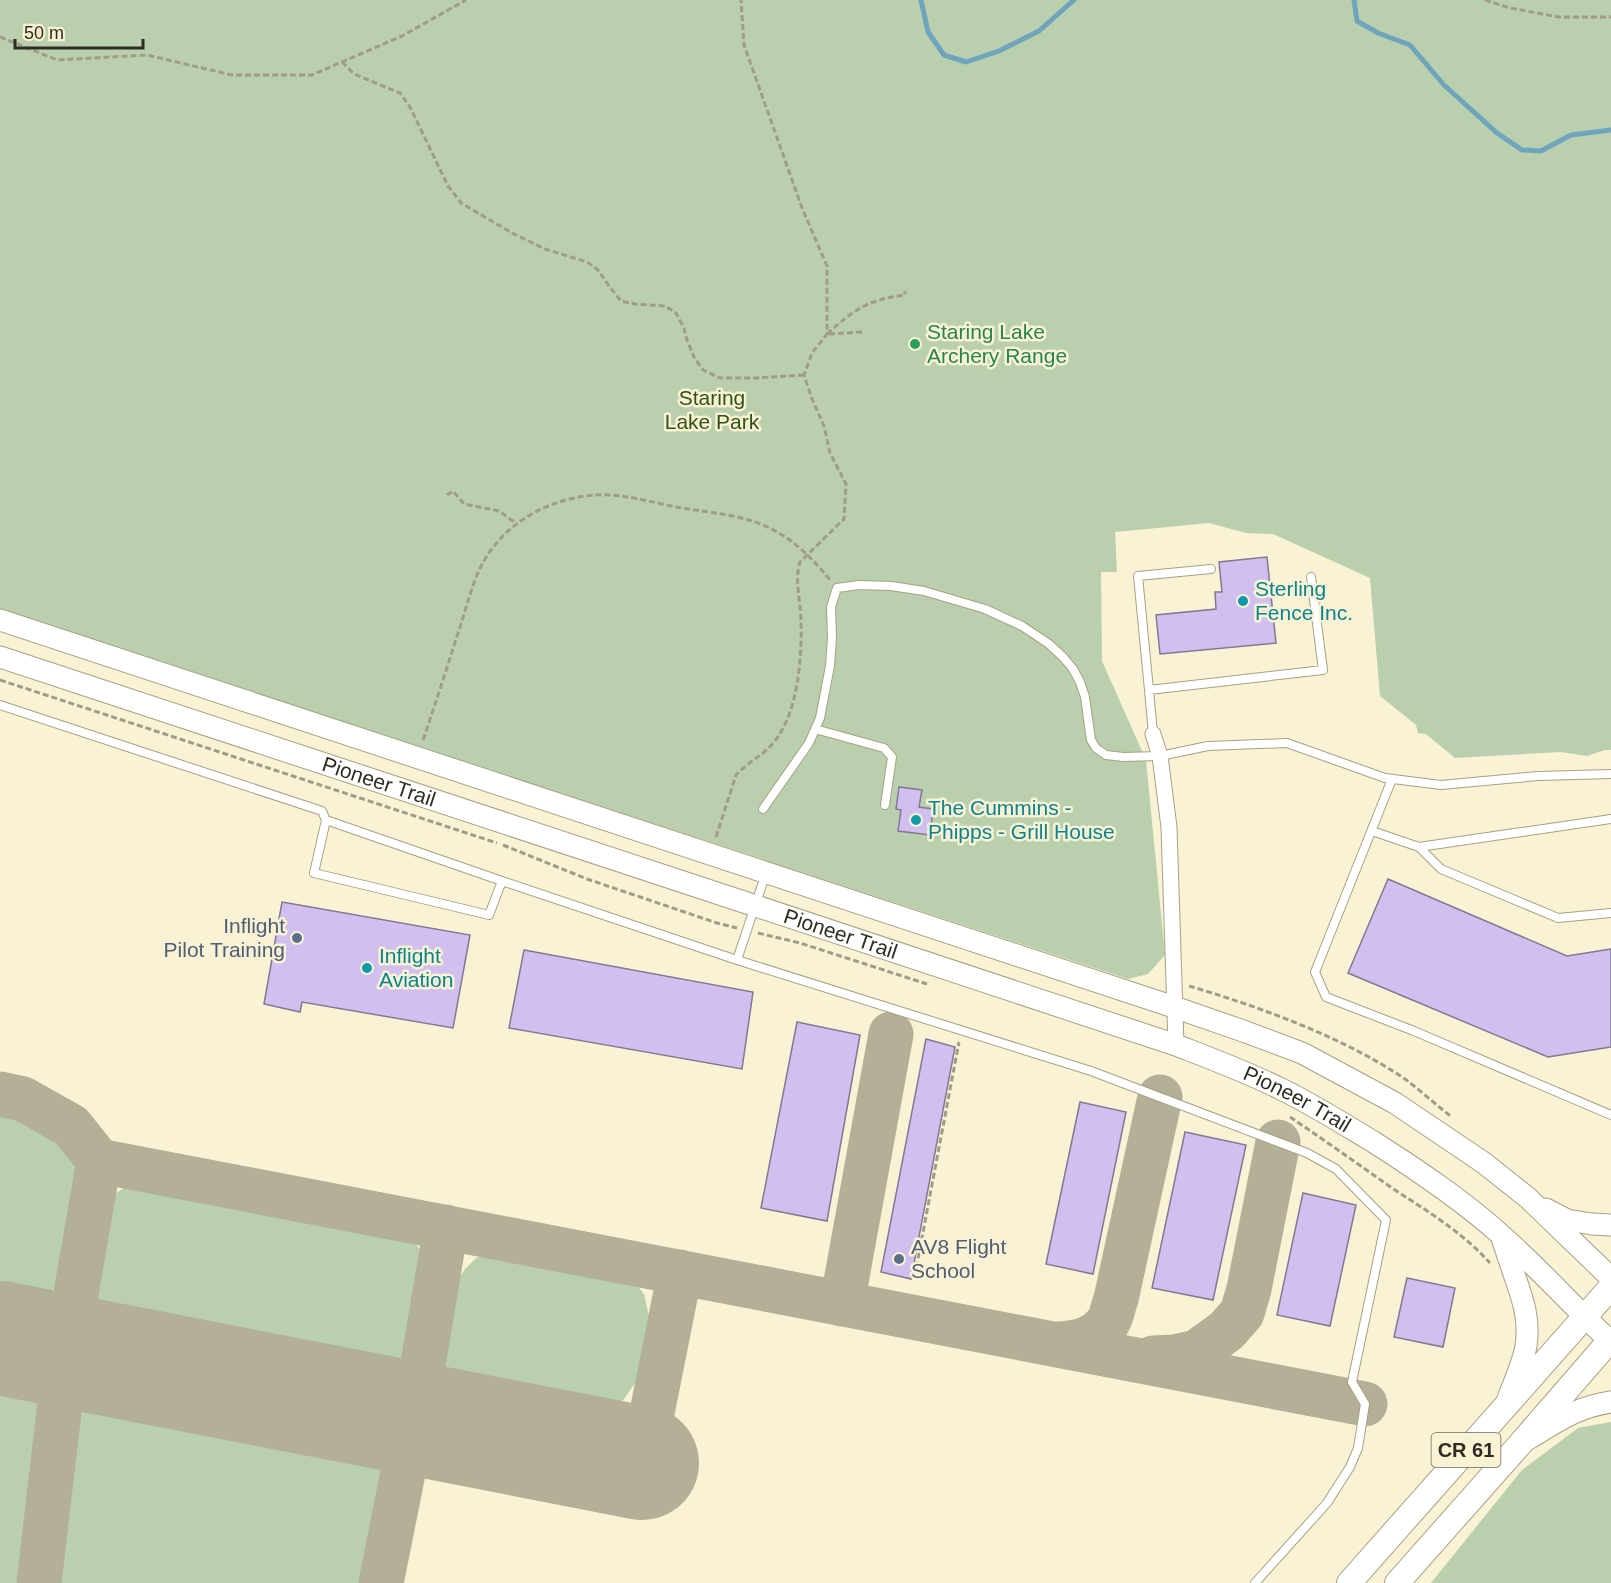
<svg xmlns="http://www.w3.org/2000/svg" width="1611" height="1583" font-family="Arial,sans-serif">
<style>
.green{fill:#bacfae}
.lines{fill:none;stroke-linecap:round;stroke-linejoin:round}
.stream{stroke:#6fa4bd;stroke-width:5}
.taxiway{stroke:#b4af97;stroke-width:45}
.runway{stroke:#b4af97;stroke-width:114}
.building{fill:#d1c0ef;stroke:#827892;stroke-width:1.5}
.lane-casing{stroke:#a7a184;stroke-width:10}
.street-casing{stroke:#a7a184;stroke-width:17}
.secondary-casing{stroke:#a7a184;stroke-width:23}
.primary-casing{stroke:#a7a184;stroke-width:26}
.path{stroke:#a19c86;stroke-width:3;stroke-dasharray:6 3;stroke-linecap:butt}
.lane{stroke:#fff;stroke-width:8}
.street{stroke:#fff;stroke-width:15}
.secondary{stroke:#fff;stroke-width:21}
.primary{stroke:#fff;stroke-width:24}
.leisure-dot{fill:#2e9e5b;stroke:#f9f2d4;stroke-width:2}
.culture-dot{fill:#0f9aa8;stroke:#f9f2d4;stroke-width:2}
.service-dot{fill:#5c6f8a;stroke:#f9f2d4;stroke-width:2}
.labels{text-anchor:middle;stroke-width:5;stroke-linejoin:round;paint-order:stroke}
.shield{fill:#f9f2d4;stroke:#6c6857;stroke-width:1.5}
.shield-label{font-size:20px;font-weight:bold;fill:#2f2d21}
.leisure-label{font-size:21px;fill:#27864d;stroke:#f9f2d4;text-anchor:start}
.park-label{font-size:21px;fill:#315317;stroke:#f9f2d4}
.culture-label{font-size:21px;fill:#0d838f;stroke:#f9f2d4;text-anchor:start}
.street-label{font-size:21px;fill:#2f2d21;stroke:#f9f2d4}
.service-label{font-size:21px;fill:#4e5e75;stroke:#f9f2d4;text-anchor:end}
</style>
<rect width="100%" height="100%" fill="#f9f2d4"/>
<path class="green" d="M0,0h1611v750h-6l-18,6 -26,-4 -106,6 -29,-24 -8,-1 -2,-8 -36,-29 -10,-118 -97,-44 -27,-1 -37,-10 -94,9 2,40h-16l1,89 44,99 19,195 -17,19 -20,5 -1128,-370z
M0,1110c22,5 61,22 73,42 5,8 4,17 5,27l-21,104c-6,14 -19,21 -33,28l-24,-5z
M145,1183l252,49c18,9 27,16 30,37l-16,81c-7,17 -17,25 -35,29l-263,-51c-15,-9 -21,-19 -24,-36l15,-82c9,-18 22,-26 41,-27z
M503,1252l121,24 11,7 9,11 5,22 -12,64 -13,19 -12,11 -29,8 -116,-22c-18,-9 -21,-18 -24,-37l14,-77 8,-13 11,-11 11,-4z
M0,1365c26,5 35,17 41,42l-19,176h-22z
M109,1386l244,48 20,9 10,16 2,22 -20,102h-310l17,-163c6,-25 13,-27 37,-34z
M1611,1422v161h-180l91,-113 56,-42z"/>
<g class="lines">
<path class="stream" d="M921,0l7,32 16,23 22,7 33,-11 40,-20 35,-31
M1354,0l3,21 21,12 32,12 34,40 53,48 25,17 19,1 30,-16 40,-5"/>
<path class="taxiway" d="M0,1094l23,5 48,27 28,35 1266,243
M842,1304l49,-270
M1052,1344c21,0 43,-3 56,-22 4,-6 5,-16 8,-23l44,-202
M1153,1358l22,-1 22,-5 29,-21 16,-18 7,-24 29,-147
M642,1463l38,-191
M39,1583l27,-232 33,-190
M381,1583l33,-165 32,-191"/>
<path class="runway" d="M0,1338l642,125"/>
</g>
<path class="building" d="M1267,557l9,86 -116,11 -4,-39 60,-6 -1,-17h7l-3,-30z
M899,787l23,3 -3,17 14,2 -3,26 -32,-4 3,-21 -5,-1z
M1388,879l179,77 44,-7v98l-63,10 -200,-84z
M282,902l188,33 -17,93 -151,-26 -2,10 -36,-8z
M524,950l229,42 -11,77 -233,-41z
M797,1022l63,13 -33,186 -66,-13z
M926,1039l29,8 -44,232 -30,-7z
M1080,1102l46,10 -33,162 -47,-10z
M1185,1132l61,13 -33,155 -61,-12z
M1303,1193l53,12 -26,121 -53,-11z
M1407,1278l48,10 -12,59 -49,-10z"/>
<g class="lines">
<g class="lane-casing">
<path id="lane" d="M1149,690l-11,-114 73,-7
M0,705l322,106 4,9 -12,53 175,42 13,-34 -176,-61
M815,729l69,19 8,9 -7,48
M1153,734l-4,-44 174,-20 -12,-93
M1392,779l-77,193 11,25 88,34 197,84
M763,809l46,-66 11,-25 10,-52 2,-28 -1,-31 6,-19 22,-3 32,1 33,5 61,18 37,17 27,18 14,13 10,12 7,13 5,15 6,43 5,8 10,7 17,2 37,-1 48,-10 79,-3 98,35 56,7 97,-9 73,-2
M1372,831l47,16 192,-28
M1419,847l22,22 117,49 53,-5
M502,881l235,79 354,111 216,82 29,16 50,51 -34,162 13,22 -7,44 -8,19 -23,36 -72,80
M737,960l29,-87"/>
</g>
<g class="street-casing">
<path id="street" d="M1153,734l7,22 9,71 7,218"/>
</g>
<g class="secondary-casing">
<g id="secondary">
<path d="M0,620l1174,387 72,25 56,21 93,50 89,60 44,35 83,80"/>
<path id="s1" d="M0,657l756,249 420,139c36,14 71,27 105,44 31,15 61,34 91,52 44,28 89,58 128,93 39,34 73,73 111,108"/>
<path d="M1546,1209l21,11 25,4 19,1"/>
<path d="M1502,1238c4,12 8,24 12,36 9,26 16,45 12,72 -3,18 -14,41 -20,58"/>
<path d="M1530,1438c28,-17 47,-31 81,-36"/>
</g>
</g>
<g class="primary-casing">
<path id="primary" d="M1349,1583l262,-296
M1397,1583l124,-140 90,-104"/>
</g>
<path class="path" d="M1485,0l25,8 49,9h52
M0,37l57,23 90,-5 85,20h80l90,-39 64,-36
M342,62l12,12 46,19 10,14 38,79 13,17 51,30 33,16 42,13 11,8 11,16 12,15 14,3 30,2 11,7 8,15 3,12 7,17 9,13 17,8h36l48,-3
M827,334c28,-25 40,-34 78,-39v-4
M829,334l33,-2
M447,495l6,-4 11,13 35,7 18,13
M0,680l497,163
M423,740c12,-35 23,-69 34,-104 7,-20 12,-41 20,-61 20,-48 67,-76 118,-80 25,-2 56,7 81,12 33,6 71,7 101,25 22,12 38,30 54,49
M716,837l20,-62c12,-13 28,-20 38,-33 24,-29 28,-84 27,-120 0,-20 -7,-42 -1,-60l44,-43 2,-35 -16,-31 -6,-27 -12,-27 -8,-24 8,-22 15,-19v-68l-25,-58 -58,-163 -3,-45
M503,845l84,34 130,44 20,5
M758,933l42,10 127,41
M1189,986c71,21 154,51 216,93 16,12 31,26 47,38
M1290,1117c34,23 68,47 102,71 35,23 69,43 98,75
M914,1263l3,1 42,-222"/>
<use href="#lane" class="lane"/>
<use href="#street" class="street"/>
<use href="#secondary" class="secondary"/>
<use href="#primary" class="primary"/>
</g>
<circle class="leisure-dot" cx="915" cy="344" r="6"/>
<g class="culture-dot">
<circle cx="1243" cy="601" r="6"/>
<circle cx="916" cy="820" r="6"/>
<circle cx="367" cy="968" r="6"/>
</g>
<g class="service-dot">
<circle cx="297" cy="938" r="6"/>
<circle cx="899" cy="1259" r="6"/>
</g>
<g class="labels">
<rect class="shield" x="1431.5" y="1433" width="69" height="34" rx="4.5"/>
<g class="shield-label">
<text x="1466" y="1457">CR 61</text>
</g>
<g class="leisure-label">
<text x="927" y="339">Staring Lake<tspan x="927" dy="24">Archery Range</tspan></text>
</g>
<g class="park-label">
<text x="712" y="405">Staring<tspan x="712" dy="24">Lake Park</tspan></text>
</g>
<g class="culture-label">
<text x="1255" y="596">Sterling<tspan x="1255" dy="24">Fence Inc.</tspan></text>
<text x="928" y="815">The Cummins -<tspan x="928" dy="24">Phipps - Grill House</tspan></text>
<text x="379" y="963">Inflight<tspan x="379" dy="24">Aviation</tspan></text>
</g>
<g class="street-label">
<text dy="7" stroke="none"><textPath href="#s1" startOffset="399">Pioneer Trail</textPath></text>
<text dy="7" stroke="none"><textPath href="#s1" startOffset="885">Pioneer Trail</textPath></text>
<text dy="7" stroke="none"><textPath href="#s1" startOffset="1371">Pioneer Trail</textPath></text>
</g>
<g class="service-label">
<text x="285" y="933">Inflight<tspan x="285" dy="24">Pilot Training</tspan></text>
<text x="911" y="1254" text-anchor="start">AV8 Flight<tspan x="911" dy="24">School</tspan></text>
</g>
</g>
<path d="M15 39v9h128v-9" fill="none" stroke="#2f2d21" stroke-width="3"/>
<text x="24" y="39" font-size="18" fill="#2f2d21" stroke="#f9f2d4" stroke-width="4.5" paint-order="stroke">50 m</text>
</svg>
